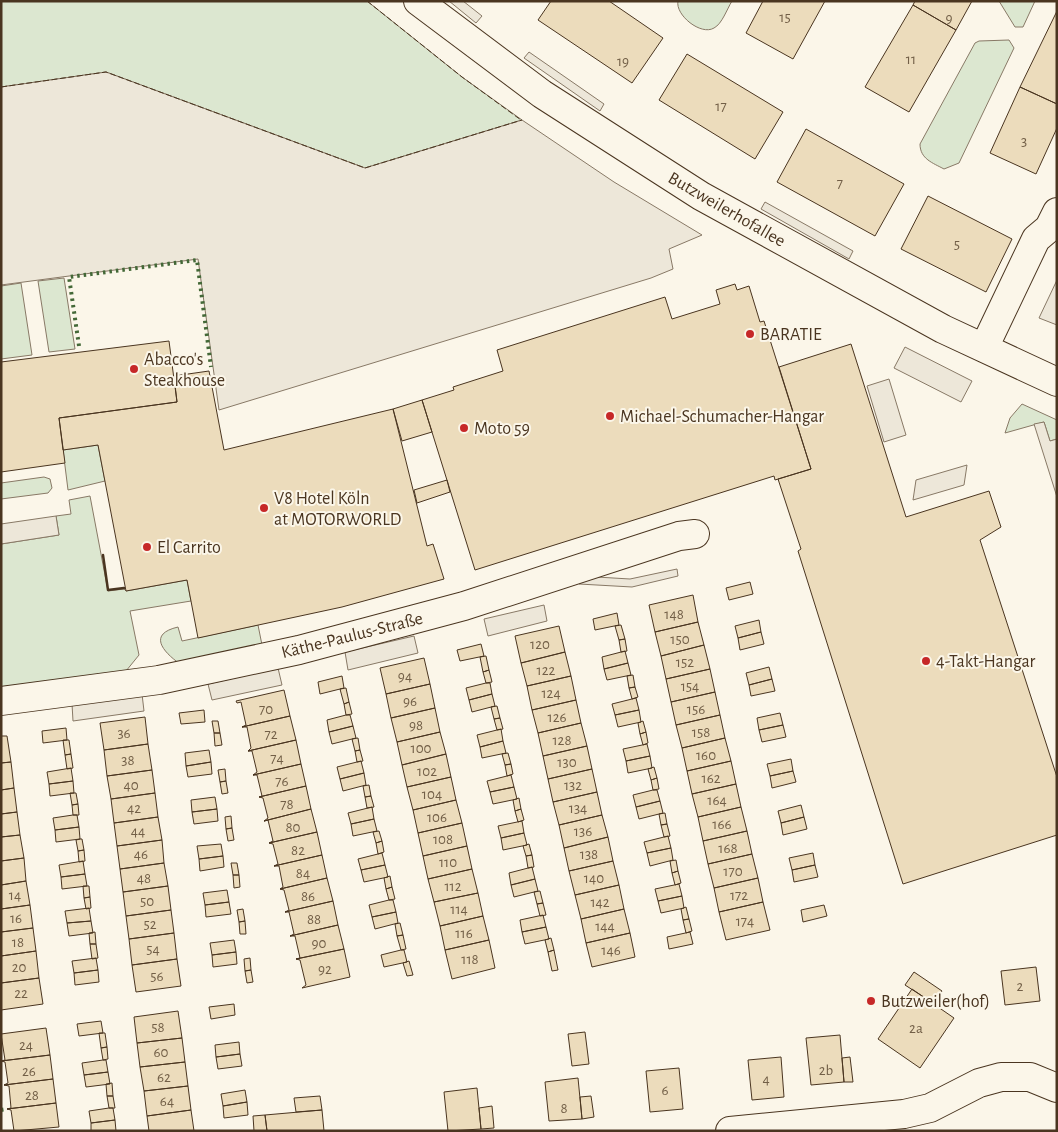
<svg xmlns="http://www.w3.org/2000/svg" width="1058" height="1132" font-family="'Alegreya Sans',sans-serif">
<style>
.green{fill:#dce7d0;stroke:#887966}
.parking{fill:#ede7d9;stroke:#887966}
.building{fill:#ecdcbc;stroke:#4a3520}
.lines{fill:none;stroke-linecap:round;stroke-linejoin:round}
.minor-casing{stroke:#4a3520;stroke-width:30}
.minor{stroke:#fbf6e9;stroke-width:28}
.hedge{stroke:#436837;stroke-width:4;stroke-dasharray:2.5 4;stroke-linecap:butt}
.fence{stroke:#4a3520;stroke-width:1;stroke-dasharray:6 2.5;stroke-linecap:butt}
.wall{stroke:#4a3520;stroke-width:2.5}
.poi-dot{fill:#c62828;stroke:#fbf6e9;stroke-width:2}
.labels{text-anchor:middle;stroke-width:4;stroke-linejoin:round;paint-order:stroke}
.number-label{font-size:15px;fill:#725f47}
.street-label{font-size:18px;fill:#4a3520;stroke:#fbf6e9}
.poi-label{font-size:18px;fill:#4a3520;stroke:#fbf6e9;text-anchor:start}
</style>
<rect width="100%" height="100%" fill="#fbf6e9"/>
<path class="green" d="M1,1h366l95,76 60,43 -157,48 -259,-96 -105,15z
M678,1h54c-5,8 -10,23 -18,27 -13,8 -39,-13 -36,-27z
M999,1h36l-12,26h-8z
M1009,40l5,8 -55,115 -15,6c-11,-6 -24,-10 -24,-25l55,-101 4,-2z
M64,278l11,71 -26,3 -11,-71z
M21,283l11,72 -31,4v-73z
M1022,404l35,16v19l-7,2 -6,-19 -39,11 5,-15z
M98,445l7,36 -37,9 -5,-40z
M44,477l6,2 2,9 -4,5 -47,6v-16z
M90,496l18,95 16,-2 2,2 61,-11 4,21 -61,10 9,44 -13,16 -125,16v-143l58,-9 -3,-19 15,-2 -2,-14z
M258,625l4,20 -82,19c-18,-13 -32,-30 -2,-37l4,14z"/>
<path class="parking" d="M449,1h14l19,15 -6,7z
M529,52l75,52 -4,7 -76,-53z
M106,72l259,96 157,-48 92,62 88,53 -33,14 4,20 -22,9 -432,132 -21,-151 -197,26v-198z
M765,202l88,49 -4,8 -88,-50z
M1057,280v45l-18,-7z
M905,347l67,34 -11,21 -67,-34z
M889,379l17,56 -22,7 -17,-56z
M1044,422l6,19 7,-2v58l-23,-73z
M967,465l-3,20 -51,15 3,-20z
M56,516l3,19 -58,9v-20z
M677,569l1,7 -46,11 -53,-3 1,-8 50,3z
M544,605l3,16 -59,15 -4,-17z
M414,636l4,17 -70,17 -3,-18z
M278,668l4,17 -70,15 -4,-16z
M142,694l2,17 -71,10 -1,-17z"/>
<path class="building" d="M551,1h58l54,37 -31,45 -94,-63z
M763,1h62l-32,58 -47,-26z
M915,1h57l-16,29 -43,-25z
M913,5l43,25 -47,82 -44,-25z
M1057,11v93l-37,-17z
M687,54l96,58 -28,47 -96,-59z
M1020,87l37,17v24l-21,46 -46,-21z
M806,129l98,55 -29,52 -98,-54z
M928,196l84,43 -26,53 -85,-43z
M735,284l2,6 12,-4 11,36 4,-1 47,148 -36,11 -1,-4 -299,94 -53,-170 32,-10 -1,-3 50,-16 -6,-21 168,-53 7,22 48,-15 -4,-14z
M169,341l8,61 -118,16 6,45 -64,9v-110z
M851,344l55,173 83,-26 12,36 -21,13 77,237v58l-154,49 -105,-333 3,-2 -23,-70 33,-10 -32,-102z
M209,371l15,79 169,-41 34,137 6,-2 11,35 -102,28 -144,31 -11,-58 -61,11 -28,-146 -35,5 -4,-32 118,-16 -3,-26z
M422,400l10,32 -30,9 -9,-32z
M447,480l3,12 -33,11 -3,-13z
M750,582l3,12 -24,6 -3,-12z
M693,595l5,27 -43,10 -6,-27z
M617,613l2,12 -24,5 -2,-11z
M759,620l2,12 -23,6 -3,-12z
M698,622l6,23 -43,11 -6,-24z
M621,625l4,14 -6,1 -4,-14z
M559,626l6,26 -44,11 -6,-27z
M761,632l3,12 -24,6 -2,-12z
M625,639l2,12 -6,1 -2,-12z
M481,644l3,12 -24,5 -3,-11z
M704,645l6,24 -44,10 -5,-23z
M625,651l3,12 -24,6 -2,-12z
M565,652l6,24 -44,10 -6,-23z
M486,656l3,14 -6,2 -3,-15z
M424,658l6,26 -44,10 -6,-26z
M628,663l3,12 -24,5 -3,-11z
M769,667l3,12 -23,6 -3,-12z
M710,669l5,23 -44,10 -5,-23z
M489,670l3,12 -6,1 -3,-11z
M633,675l2,12 -6,1 -2,-12z
M342,676l2,12 -24,6 -2,-12z
M571,676l5,24 -44,10 -5,-24z
M772,679l3,12 -24,5 -2,-11z
M486,683h4l2,11 -23,6 -3,-12z
M430,684l5,24 -44,10 -5,-24z
M635,687l3,10 -6,2 -3,-11z
M346,688l3,14 -5,2 -4,-15z
M284,690l6,26 -48,11 4,-2 -5,-23 -4,1 -1,-2z
M715,692l5,23 -44,10 -5,-23z
M492,694l3,12 -23,6 -3,-12z
M636,698l3,12 -24,5 -3,-11z
M576,700l5,23 -43,10 -6,-23z
M349,702l3,12 -6,1 -2,-11z
M497,706l3,12 -6,1 -3,-12z
M435,708l5,24 -43,10 -6,-24z
M204,710l1,12 -24,2 -2,-11z
M639,710l2,12 -23,5 -3,-12z
M780,713l3,12 -24,5 -2,-12z
M346,715h4l3,11 -24,6 -2,-12z
M720,715l5,23 -43,10 -6,-23z
M290,716l6,24 -48,11 3,-3 -4,-21h-5z
M145,717l3,27 -44,6 -4,-27z
M500,718l3,11 -6,1 -3,-11z
M212,721h6l2,12h-6z
M643,721l3,11 -6,2 -2,-11z
M581,723l6,23 -44,10 -5,-23z
M783,725l3,12 -24,5 -3,-12z
M353,726l3,12 -24,6 -3,-12z
M66,728l1,12 -24,3 -1,-12z
M501,729l2,12 -23,6 -3,-12z
M440,732l6,22 -44,11 -5,-23z
M646,732l2,11 -5,2 -3,-11z
M214,733h6l2,12 -7,1z
M1,736h6l4,26 -10,1z
M358,738l2,12 -5,1 -3,-12z
M725,738l6,23 -44,10 -5,-23z
M63,740h6l2,14 -6,1z
M296,740l5,24 -48,11 4,-3 -5,-21h-4z
M503,741l3,12 -24,5 -2,-11z
M148,744l4,26 -45,6 -3,-26z
M647,744l3,12 -24,5 -3,-12z
M587,746l5,23 -44,10 -5,-23z
M209,750l2,12 -25,4 -1,-13z
M360,750l3,11 -6,1 -2,-11z
M508,753l3,11 -6,1 -3,-11z
M71,754l2,14 -6,1 -2,-14z
M446,754l5,23 -44,10 -5,-22z
M650,756l2,12 -24,5 -2,-12z
M791,759l2,12 -23,5 -3,-12z
M361,761l3,12 -24,6 -3,-12z
M731,761l5,23 -44,10 -5,-23z
M11,762l3,26 -13,2v-27z
M211,762l1,12 -24,3 -2,-11z
M301,764l5,22 -47,11 3,-1 -5,-21h-4z
M511,764l2,10 -6,2 -2,-11z
M654,767l3,11 -6,2 -3,-11z
M71,768l2,13 -24,3 -2,-12z
M225,769l1,12 -6,1 -2,-12z
M592,769l5,23 -44,10 -5,-23z
M152,770l3,23 -44,6 -4,-23z
M793,771l3,11 -24,6 -2,-12z
M364,773l2,12 -23,6 -3,-12z
M511,775l3,12 -24,5 -3,-11z
M451,777l5,23 -43,10 -6,-23z
M657,778l2,11 -6,1 -2,-10z
M73,781l1,12 -24,3 -1,-12z
M226,781l2,12 -6,1 -2,-12z
M736,784l5,23 -43,10 -6,-23z
M369,785l2,11 -6,1 -2,-11z
M306,786l5,23 -47,12 4,-3 -5,-20 -4,-1z
M514,787l3,12 -24,5 -3,-12z
M14,788l3,24 -16,2v-24z
M653,790h4l3,11 -24,6 -3,-12z
M597,792l5,23 -43,10 -6,-23z
M70,793h6l2,11 -6,1z
M155,793l3,24 -44,6 -3,-24z
M371,796l3,11 -7,1 -2,-11z
M215,797l2,12 -25,3 -1,-12z
M519,798l2,11 -6,2 -2,-11z
M456,800l6,23 -44,10 -5,-23z
M660,801l3,12 -24,6 -3,-12z
M78,804l1,11h-6l-1,-10z
M801,805l3,12 -23,6 -3,-12z
M372,807l2,12 -23,5 -3,-11z
M741,807l6,24 -44,10 -5,-24z
M217,809l1,12 -24,3 -2,-12z
M311,809l6,23 -48,11 4,-2 -5,-21 -4,1z
M521,809l3,11 -6,2 -3,-11z
M17,812l3,23 -19,2v-23z
M665,813l2,11 -6,1 -2,-11z
M73,815h4l2,12 -24,3 -2,-12z
M602,815l6,22 -44,11 -5,-23z
M231,816l1,12 -6,1 -1,-12z
M158,817l4,23 -45,6 -3,-23z
M804,817l3,12 -24,6 -2,-12z
M374,819l3,12 -24,5 -2,-12z
M522,821l2,12 -23,5 -3,-12z
M462,823l5,23 -44,10 -5,-23z
M667,824l3,12 -6,1 -3,-12z
M79,827l1,12 -24,3 -1,-12z
M232,828l2,12 -6,1 -2,-12z
M379,831l3,10 -6,2 -3,-11z
M747,831l5,23 -44,10 -5,-23z
M317,832l5,23 -48,11 4,-2 -5,-20 -4,-1z
M524,833l3,12 -24,5 -2,-12z
M20,835l4,23 -23,3v-24z
M668,836l3,12 -24,5 -3,-11z
M608,837l5,24 -44,10 -5,-23z
M80,839h2l2,11 -6,1 -2,-11z
M162,840l2,23 -44,6 -3,-23z
M382,841l2,11 -6,2 -2,-11z
M221,844l2,12 -24,3 -2,-13z
M529,844l3,11 -6,1 -3,-10z
M467,846l5,23 -44,10 -5,-23z
M671,848l2,12 -23,6 -3,-13z
M84,850l1,11 -6,1 -1,-11z
M382,853l3,12 -24,5 -3,-11z
M813,853l2,12 -23,5 -3,-12z
M752,854l6,24 -44,10 -6,-24z
M322,855l5,23 -47,11 3,-2 -4,-21h-5z
M532,855l2,12 -6,1 -2,-12z
M223,856l1,11 -24,4 -1,-12z
M24,858l2,23 -25,4v-24z
M676,860l2,11 -6,2 -2,-12z
M83,861l2,13 -24,3 -2,-12z
M613,861l6,24 -44,10 -6,-24z
M164,863l4,23 -45,6 -3,-23z
M231,863h6l2,12h-6z
M385,865l3,12 -24,5 -3,-12z
M815,865l3,12 -24,5 -2,-12z
M532,867l3,12 -24,6 -2,-12z
M472,869l6,24 -44,9 -6,-23z
M678,871l3,12 -6,2 -3,-12z
M85,874l2,12 -25,3 -1,-12z
M233,875h6l1,12 -6,1z
M390,876l2,11 -6,2 -2,-11z
M327,878l6,23 -48,11 4,-2 -5,-20 -4,-1z
M758,878l5,24 -44,10 -5,-24z
M535,879l3,12 -24,6 -3,-12z
M26,881l4,24 -29,4v-24z
M679,884l3,12 -24,5 -3,-12z
M619,885l5,24 -43,10 -6,-24z
M83,886h6l1,11 -6,1z
M168,886l3,24 -45,6 -3,-24z
M392,887l3,12 -6,1 -3,-11z
M227,890l2,12 -24,3 -2,-12z
M540,891l3,12 -6,1 -3,-12z
M478,893l5,23 -43,10 -6,-24z
M682,896l2,12 -23,5 -3,-12z
M90,897l1,11 -5,1 -2,-11z
M389,900h4l3,12 -24,5 -3,-12z
M333,901l5,24 -48,11 4,-2 -5,-22h-4z
M229,902l2,12 -25,3 -1,-12z
M763,902l7,28 -44,10 -7,-28z
M543,903l3,12 -6,1 -3,-12z
M30,905l3,23 -32,4v-23z
M824,905l3,11 -24,6 -2,-12z
M686,907l3,12 -6,1 -2,-11z
M89,908l2,13 -24,2 -2,-12z
M243,909l2,12 -6,1 -2,-12z
M624,909l6,24 -44,10 -5,-24z
M171,910l3,23 -45,6 -3,-23z
M396,912l2,11 -23,6 -3,-12z
M543,915l3,12 -24,5 -2,-12z
M483,916l6,24 -44,10 -5,-24z
M689,919l3,12 -6,2 -3,-13z
M91,921l2,12 -24,3 -2,-13z
M245,921l1,13h-6l-1,-12z
M400,923l3,12 -6,1 -2,-12z
M338,925l6,24 -48,10 4,-1 -5,-22h-5z
M546,927l3,12 -24,5 -3,-12z
M33,928l3,23 -35,5v-24z
M95,932l1,12h-6l-1,-11z
M690,932l3,12 -24,5 -2,-12z
M174,933l3,26 -45,6 -3,-26z
M630,933l5,24 -43,10 -6,-24z
M403,935l3,14 -5,1 -4,-14z
M551,938l3,12 -6,2 -3,-12z
M234,940l2,12 -24,3 -2,-12z
M489,940l6,28 -43,11 -7,-29z
M90,944h6l2,14 -6,1z
M344,949l6,28 -48,11 4,-3 -6,-25 -4,-1z
M401,950h3l3,12 -23,5 -3,-12z
M554,950l4,20 -6,1 -4,-19z
M36,951l3,27 -38,5v-27z
M236,952l1,12 -24,3 -1,-12z
M96,958l2,12 -24,3 -2,-12z
M250,958l1,12 -6,1 -1,-12z
M177,959l4,27 -45,6 -4,-27z
M409,961l4,14 -6,1 -4,-13z
M1036,967l4,34 -35,4 -4,-34z
M98,970l1,12 -24,3 -1,-12z
M251,970l2,12 -6,1 -2,-12z
M914,972l28,19 -9,12 -28,-18z
M39,978l4,26 -42,6v-27z
M912,989l42,29 -34,50 -42,-29z
M234,1004l1,11 -24,4 -2,-12z
M178,1011l4,27 -45,5 -3,-26z
M101,1021l2,12 -24,3 -2,-12z
M46,1028l4,27 -49,6 4,-1 -4,-26z
M585,1032l4,32 -17,2 -4,-32z
M99,1033h6l2,14 -6,1z
M840,1035l4,47 -33,3 -5,-47z
M182,1038l3,24 -45,5 -3,-24z
M239,1042l1,12 -24,3 -1,-12z
M107,1047l1,12 -5,1 -2,-12z
M240,1054l2,12 -24,3 -2,-12z
M50,1055l3,24 -49,6 4,-2 -3,-21 -4,-1z
M781,1057l3,40 -32,3 -4,-40z
M850,1057l3,25h-9l-2,-24z
M103,1060h3l2,12 -24,3 -2,-12z
M185,1062l3,24 -44,5 -4,-24z
M679,1068l4,41 -33,3 -4,-41z
M108,1072l2,12 -24,3 -2,-12z
M578,1078l4,41 -33,2 -4,-39z
M53,1079l3,24 -49,6 4,-1 -2,-22 -5,-1z
M112,1083l1,13h-6l-1,-12z
M188,1086l3,24 -44,6 -3,-25z
M477,1088l4,41 -33,2 -4,-39z
M245,1090l2,12 -24,4 -2,-12z
M107,1096h6l2,12h-6z
M320,1096l2,14 -26,2 -2,-14z
M591,1096l3,21 -12,2 -2,-22z
M247,1102l1,13 -24,3 -1,-12z
M56,1103l3,24 -45,4 -3,-21 -4,-1z
M492,1106l2,22 -13,1 -2,-21z
M109,1108h4l2,12 -24,3 -2,-12z
M191,1110l3,21h-45l-2,-15z
M322,1110l2,21h-57l-2,-16z
M265,1115l2,16h-13l-1,-15z
M115,1120l1,11h-25v-8z"/>
<g class="lines">
<g class="minor-casing">
<path id="minor" d="M418,1l124,93 159,102 242,133 114,53
M984,348l52,-109 13,-11 8,-16
M1,701l158,-21 140,-30 165,-44 215,-70 16,-2
M730,1131l174,-17 26,-6 49,-25 22,-6h29l27,11"/>
</g>
<use href="#minor" class="minor"/>
<path class="hedge" d="M79,346l-10,-69 128,-17 14,107
M1,1110l6,-1"/>
<path class="fence" d="M367,1l95,76 59,43
M1,87l105,-15 259,96 157,-48"/>
<path class="wall" d="M103,555l5,35 16,-2"/>
</g>
<g class="poi-dot">
<circle cx="750" cy="334" r="5"/>
<circle cx="134" cy="369" r="5"/>
<circle cx="610" cy="416" r="5"/>
<circle cx="464" cy="428" r="5"/>
<circle cx="264" cy="508" r="5"/>
<circle cx="147" cy="547" r="5"/>
<circle cx="926" cy="661" r="5"/>
<circle cx="871" cy="1001" r="5"/>
</g>
<g class="labels">
<g class="number-label">
<text x="785" y="22">15</text>
<text x="949" y="23">9</text>
<text x="911" y="64">11</text>
<text x="623" y="66">19</text>
<text x="721" y="111">17</text>
<text x="1024" y="146">3</text>
<text x="840" y="188">7</text>
<text x="957" y="249">5</text>
<text x="674" y="619">148</text>
<text x="680" y="644">150</text>
<text x="540" y="649">120</text>
<text x="685" y="667">152</text>
<text x="546" y="675">122</text>
<text x="405" y="681">94</text>
<text x="690" y="691">154</text>
<text x="551" y="698">124</text>
<text x="410" y="706">96</text>
<text x="266" y="714">70</text>
<text x="696" y="714">156</text>
<text x="557" y="722">126</text>
<text x="416" y="730">98</text>
<text x="701" y="737">158</text>
<text x="124" y="738">36</text>
<text x="271" y="739">72</text>
<text x="562" y="745">128</text>
<text x="421" y="753">100</text>
<text x="706" y="760">160</text>
<text x="277" y="763">74</text>
<text x="128" y="765">38</text>
<text x="567" y="767">130</text>
<text x="427" y="776">102</text>
<text x="711" y="783">162</text>
<text x="282" y="786">76</text>
<text x="131" y="790">40</text>
<text x="573" y="790">132</text>
<text x="432" y="799">104</text>
<text x="717" y="805">164</text>
<text x="287" y="809">78</text>
<text x="134" y="813">42</text>
<text x="578" y="813">134</text>
<text x="437" y="822">106</text>
<text x="722" y="829">166</text>
<text x="293" y="832">80</text>
<text x="138" y="836">44</text>
<text x="583" y="836">136</text>
<text x="443" y="844">108</text>
<text x="728" y="853">168</text>
<text x="298" y="855">82</text>
<text x="141" y="859">46</text>
<text x="589" y="859">138</text>
<text x="448" y="867">110</text>
<text x="733" y="876">170</text>
<text x="303" y="878">84</text>
<text x="144" y="883">48</text>
<text x="594" y="883">140</text>
<text x="453" y="891">112</text>
<text x="15" y="900">14</text>
<text x="739" y="900">172</text>
<text x="308" y="901">86</text>
<text x="147" y="906">50</text>
<text x="600" y="907">142</text>
<text x="459" y="914">114</text>
<text x="16" y="923">16</text>
<text x="314" y="924">88</text>
<text x="745" y="926">174</text>
<text x="150" y="929">52</text>
<text x="605" y="931">144</text>
<text x="464" y="938">116</text>
<text x="18" y="947">18</text>
<text x="319" y="948">90</text>
<text x="153" y="954">54</text>
<text x="611" y="955">146</text>
<text x="470" y="964">118</text>
<text x="19" y="972">20</text>
<text x="325" y="974">92</text>
<text x="157" y="981">56</text>
<text x="1020" y="991">2</text>
<text x="21" y="998">22</text>
<text x="158" y="1032">58</text>
<text x="916" y="1033">2a</text>
<text x="26" y="1050">24</text>
<text x="161" y="1057">60</text>
<text x="826" y="1075">2b</text>
<text x="29" y="1076">26</text>
<text x="164" y="1082">62</text>
<text x="766" y="1084">4</text>
<text x="665" y="1095">6</text>
<text x="32" y="1100">28</text>
<text x="167" y="1106">64</text>
<text x="564" y="1113">8</text>
</g>
<g class="street-label">
<text transform="translate(727 209) rotate(30)" y="6">Butzweilerhofallee</text>
<text transform="translate(352 635) rotate(-14)" y="6">Käthe-Paulus-Straße</text>
</g>
<g class="poi-label">
<text x="760" y="340">BARATIE</text>
<text x="144" y="365">Abacco's<tspan x="144" dy="21">Steakhouse</tspan></text>
<text x="620" y="422">Michael-Schumacher-Hangar</text>
<text x="474" y="434">Moto 59</text>
<text x="274" y="504">V8 Hotel Köln<tspan x="274" dy="21">at MOTORWORLD</tspan></text>
<text x="157" y="553">El Carrito</text>
<text x="936" y="667">4-Takt-Hangar</text>
<text x="881" y="1007">Butzweiler(hof)</text>
</g>
</g>
<rect width="1058" height="1132" fill="none" stroke="#4a3520" stroke-width="5"/>
</svg>
